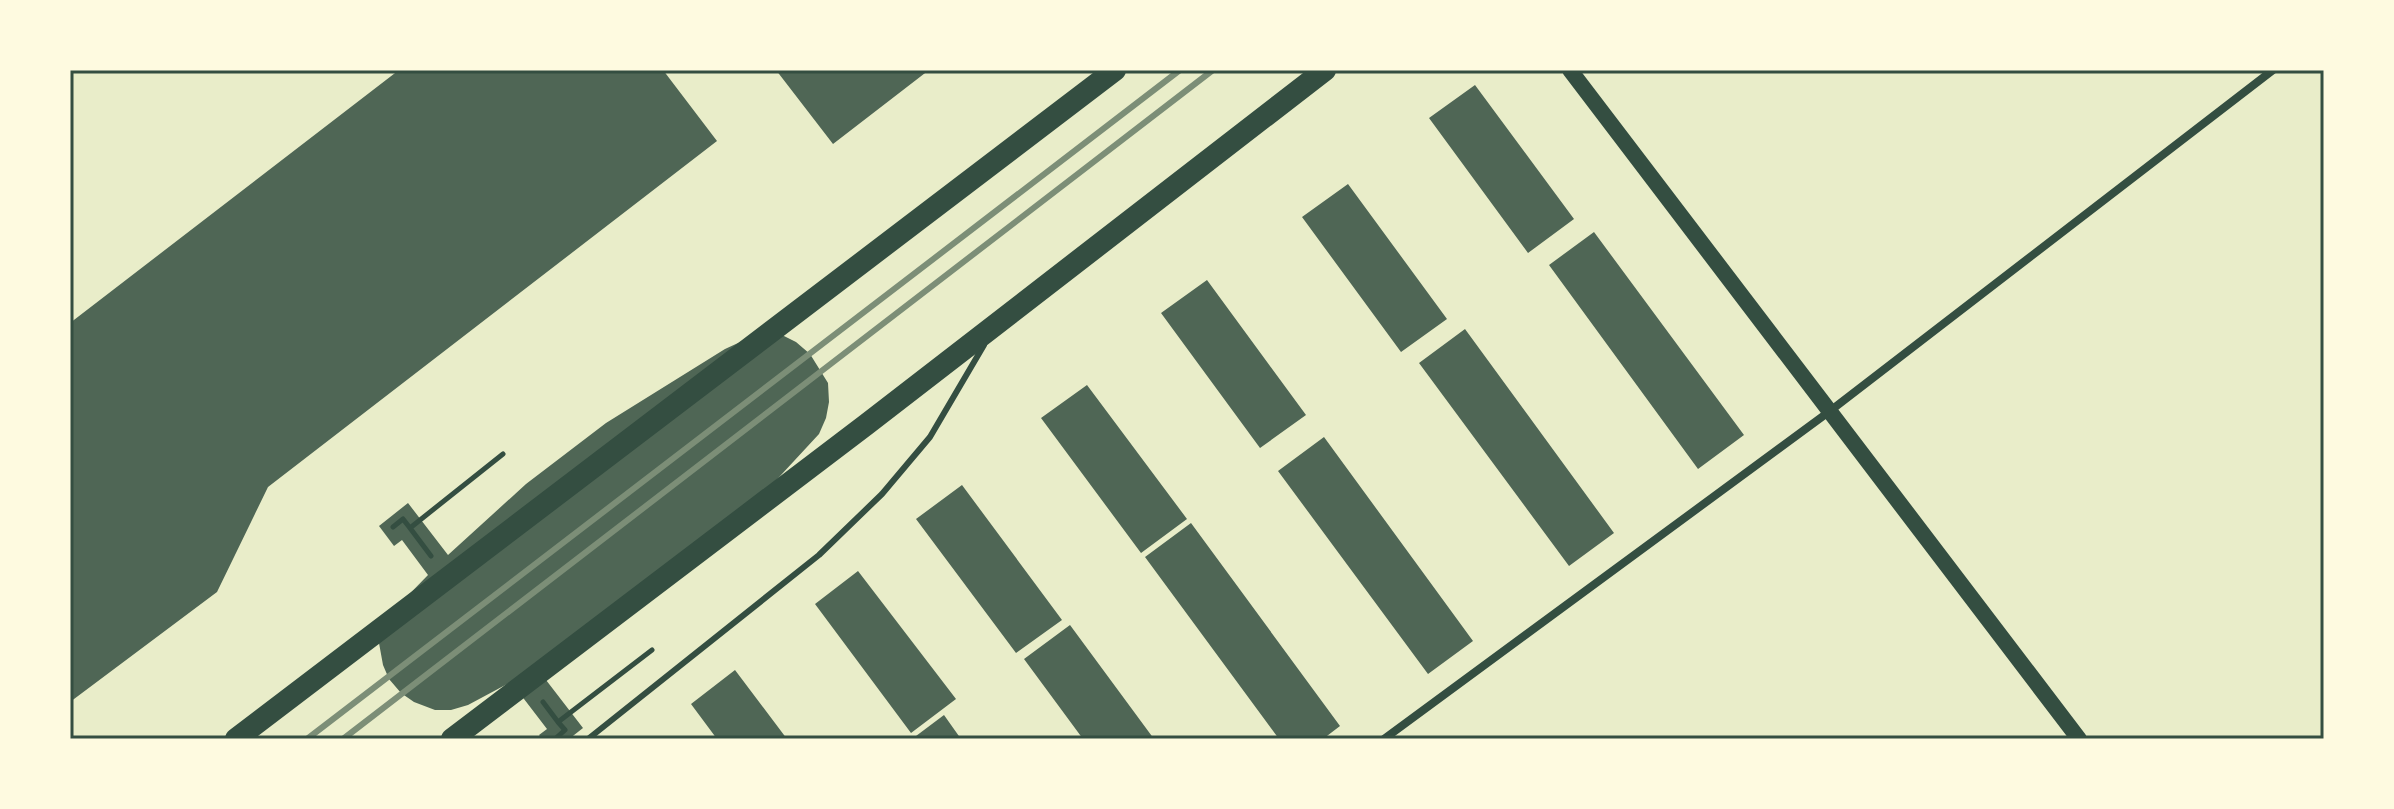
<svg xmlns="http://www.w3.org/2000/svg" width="2394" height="809" font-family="Raleway,sans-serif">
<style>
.building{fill:#4f6655}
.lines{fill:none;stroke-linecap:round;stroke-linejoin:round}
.path{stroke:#344e41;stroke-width:5}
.service{stroke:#344e41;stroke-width:6}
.minor{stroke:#344e41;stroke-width:8}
.secondary{stroke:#344e41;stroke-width:16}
.trunk{stroke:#344e41;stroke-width:22}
.rail{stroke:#7c8e77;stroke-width:6}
.neatline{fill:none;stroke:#344e41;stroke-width:3}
</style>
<rect width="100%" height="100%" fill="#e9edc9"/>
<path class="building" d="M399,70h264l54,71 -449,346 -51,105 -147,110v-379z
M776,70h153l-96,74z
M1475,85l99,134 -46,34 -99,-135z
M1348,184l99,135 -46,33 -99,-135z
M1594,232l150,203 -46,34 -149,-204z
M1207,280l99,135 -46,33 -99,-135z
M1465,329l149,204 -45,33 -150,-203z
M782,335l14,7 14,12 18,29 1,19 -3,16 -7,16 -50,54 -233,179 47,61 -14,11h-27l-3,-4 8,-6 -36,-47 -43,23 -17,5h-16l-21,-8 -13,-9 -12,-14 -6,-14 -4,-22 9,-27 40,-41 -26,-35 -8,6 -15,-20 29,-23 40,52 78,-71 80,-61 119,-74 24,-11z
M1087,385l100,134 -46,34 -100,-135z
M1324,437l149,204 -45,33 -150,-203z
M962,485l100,135 -46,33 -100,-134z
M1191,523l149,203 -17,13h-44l-134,-182z
M858,571l98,128 -45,34 -96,-129z
M1070,625l84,114h-71l-59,-80z
M735,670l52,69h-70l-26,-35z
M944,715l17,24h-49z"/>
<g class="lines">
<path class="path" d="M393,527l10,-8 7,9
M431,556l-21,-28 93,-74
M543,702l15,20 94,-72
M555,739l10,-9 -7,-8"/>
<path class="service" d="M588,739l231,-184 63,-61 48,-57 54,-92"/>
<path class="minor" d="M1384,739l446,-328 443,-341"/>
<path class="secondary" d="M1570,70l509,669"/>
<path class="trunk" d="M236,739l879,-669
M452,739l415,-315 458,-354"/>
<path class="rail" d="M307,739l873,-669
M343,739l870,-669"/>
</g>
<rect width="2394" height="809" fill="none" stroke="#fefae0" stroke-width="144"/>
<rect x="72" y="72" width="2250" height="665" class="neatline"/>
</svg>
